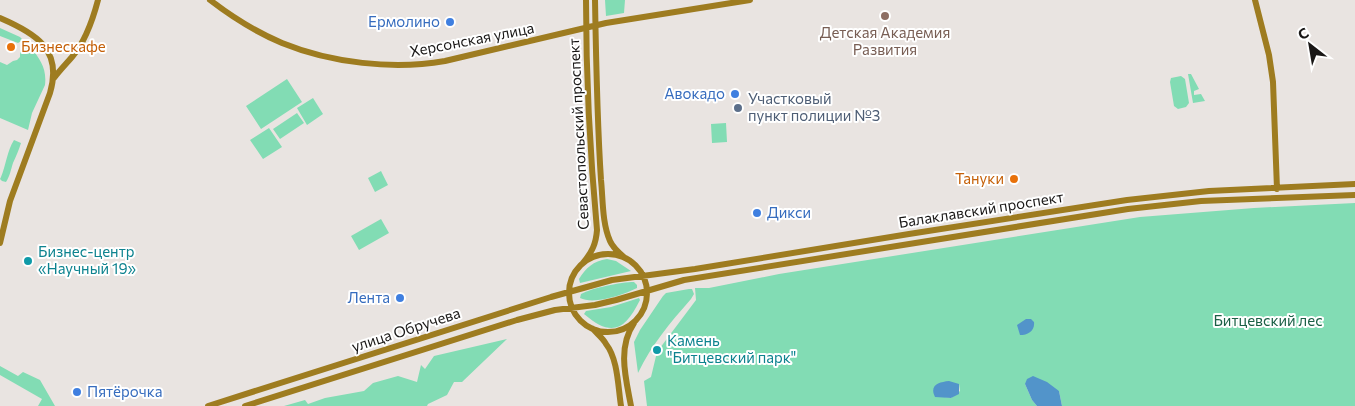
<svg xmlns="http://www.w3.org/2000/svg" width="1355" height="406" font-family="Commissioner,sans-serif">
<style>
.green{fill:#82dcb4;fill-rule:evenodd}
.water{fill:#5294ca}
.lines{fill:none;stroke-linecap:round;stroke-linejoin:round}
.secondary{stroke:#9e7c20;stroke-width:6}
.education-dot{fill:#8d6e63;stroke:#fff;stroke-width:2}
.shop-dot{fill:#3f7fe0;stroke:#fff;stroke-width:2}
.food-dot{fill:#e8710a;stroke:#fff;stroke-width:2}
.service-dot{fill:#5c6f8a;stroke:#fff;stroke-width:2}
.culture-dot{fill:#0f9aa8;stroke:#fff;stroke-width:2}
.labels{text-anchor:middle;stroke-width:4;stroke-linejoin:round;paint-order:stroke}
.shop-label{font-size:15px;fill:#366cbe;stroke:#fff;text-anchor:end}
.education-label{font-size:15px;fill:#785e54;stroke:#fff}
.street-label{font-size:15px;fill:#191716;stroke:#fff}
.food-label{font-size:15px;fill:#c56008;stroke:#fff;text-anchor:start}
.service-label{font-size:15px;fill:#4e5e75;stroke:#fff;text-anchor:start}
.culture-label{font-size:15px;fill:#0d838f;stroke:#fff;text-anchor:start}
.park-label{font-size:15px;fill:#1b6046;stroke:#fff}
</style>
<rect width="100%" height="100%" fill="#e9e4e1"/>
<path class="green" d="M605,0h20l-1,13 -18,3z
M0,28l20,9 3,3 -5,3 -18,-7z
M27,46l4,1c9,13 16,21 14,38l-13,28 -4,17 -28,-12v-56l7,3 6,-4 4,-1 3,-3v-5z
M1188,74h3l8,15 -5,2v4l7,-1 4,7 -12,2z
M1181,76l4,3 4,24 -3,4 -8,2 -4,-3 -4,-24 1,-4z
M287,79l15,23 -41,27 -15,-23z
M313,98l10,16 -16,11 -10,-17z
M297,113l7,10 -24,16 -7,-10z
M726,123l1,19 -15,1 -1,-19z
M269,128l13,19 -19,12 -13,-19z
M14,140l7,3c-2,7 -5,13 -8,20 -2,6 -3,13 -7,19l-4,-1 -2,-2 1,-2c5,-12 6,-26 13,-37z
M381,171l7,14 -13,7 -7,-14z
M1355,203v203h-293l-3,-15 -34,-7 7,16 5,6h-390l-3,-25 7,-4 6,-25 39,-52 -1,-12h14l70,-14 361,-57 114,-9zM959,384l1,7 -9,7 -13,-2z
M381,219l8,14 -30,17 -8,-14z
M607,259l9,2 15,10 -51,12 -1,-4c7,-11 14,-18 28,-20z
M634,282l3,3v3c-14,7 -43,17 -57,10l1,-4c11,-6 40,-12 53,-12z
M689,289h3l2,5 -3,5c-21,24 -39,45 -53,74l-4,-31 6,-12 23,-34 3,-3z
M639,298l1,2c-15,30 -28,38 -56,14l2,-3 25,-4z
M507,339l-45,43h-8l-7,13 -19,9 -1,2h-143l21,-6 3,4 17,-6 39,-7 9,-8 25,-7 19,6 4,-17 4,4 9,-13z
M0,366l18,10 5,-4 17,8 15,26h-17l4,-7 -42,-24z"/>
<path class="water" d="M1026,319h5l3,3c1,9 -6,13 -14,13l-3,-10z
M1033,376l14,6 12,9 3,15h-25l-5,-6 -7,-16 2,-5z
M949,381l10,3v10l-8,4 -16,-1c-6,-12 4,-15 14,-16z"/>
<g class="lines">
<path class="secondary" d="M210,0c22,17 46,32 72,43 49,20 111,27 163,18l161,-38 144,-23
M595,0c1,60 2,120 6,180 2,19 1,43 9,61 3,7 9,12 15,17
M1255,0l14,55 4,27 4,107
M0,18c35,15 63,31 50,75l-40,108 -10,42
M54,78c6,-8 12,-14 18,-21 13,-15 21,-38 26,-57
M569 293a39 39 0 1 1 78 0a39 39 0 1 1-78 0Z
M583,263c9,-11 13,-19 14,-33 -7,-76 -11,-153 -11,-230
M593,329c4,5 10,9 13,15 12,15 12,43 15,62
M208,406l343,-109 61,-17 83,-11 214,-35 218,-34 82,-9 146,-7
M245,406l272,-86 38,-10 40,-5 21,-5 68,-20 444,-71 73,-8 154,-6
M631,406c-5,-27 -14,-58 3,-83"/>
</g>
<circle class="education-dot" cx="885" cy="16" r="5"/>
<g class="shop-dot">
<circle cx="450" cy="22" r="5"/>
<circle cx="735" cy="94" r="5"/>
<circle cx="757" cy="213" r="5"/>
<circle cx="400" cy="298" r="5"/>
<circle cx="77" cy="392" r="5"/>
</g>
<g class="food-dot">
<circle cx="11" cy="47" r="5"/>
<circle cx="1014" cy="179" r="5"/>
</g>
<circle class="service-dot" cx="738" cy="108" r="5"/>
<g class="culture-dot">
<circle cx="28" cy="261" r="5"/>
<circle cx="657" cy="350" r="5"/>
</g>
<g class="labels">
<g class="shop-label">
<text x="440" y="27">Ермолино</text>
<text x="725" y="99">Авокадо</text>
<text x="767" y="218" text-anchor="start">Дикси</text>
<text x="390" y="303">Лента</text>
<text x="87" y="397" text-anchor="start">Пятёрочка</text>
</g>
<g class="education-label">
<text x="885" y="38">Детская Академия<tspan x="885" dy="17">Развития</tspan></text>
</g>
<g class="street-label">
<text transform="translate(472 40) rotate(-11)" y="5">Херсонская улица</text>
<text transform="translate(579 134) rotate(-93)" y="5">Севастопольский проспект</text>
<text transform="translate(981 210) rotate(-9)" y="5">Балаклавский проспект</text>
<text transform="translate(406 330) rotate(-18)" y="5">улица Обручева</text>
</g>
<g class="food-label">
<text x="21" y="52">Бизнескафе</text>
<text x="1004" y="184" text-anchor="end">Тануки</text>
</g>
<g class="service-label">
<text x="748" y="104">Участковый<tspan x="748" dy="17">пункт полиции №3</tspan></text>
</g>
<g class="culture-label">
<text x="38" y="257">Бизнес-центр<tspan x="38" dy="17">«Научный 19»</tspan></text>
<text x="667" y="346">Камень<tspan x="667" dy="17">"Битцевский парк"</tspan></text>
</g>
<g class="park-label">
<text x="1268" y="326">Битцевский лес</text>
</g>
</g>
<g transform="translate(1310 45) rotate(329)" stroke="#ffffff" stroke-width="4" paint-order="stroke">
<path d="M0-4L9 19L0 12L-9 19Z" fill="#191716"/>
<text y="-8" font-size="14" font-weight="bold" text-anchor="middle" fill="#191716">С</text>
</g>
</svg>
